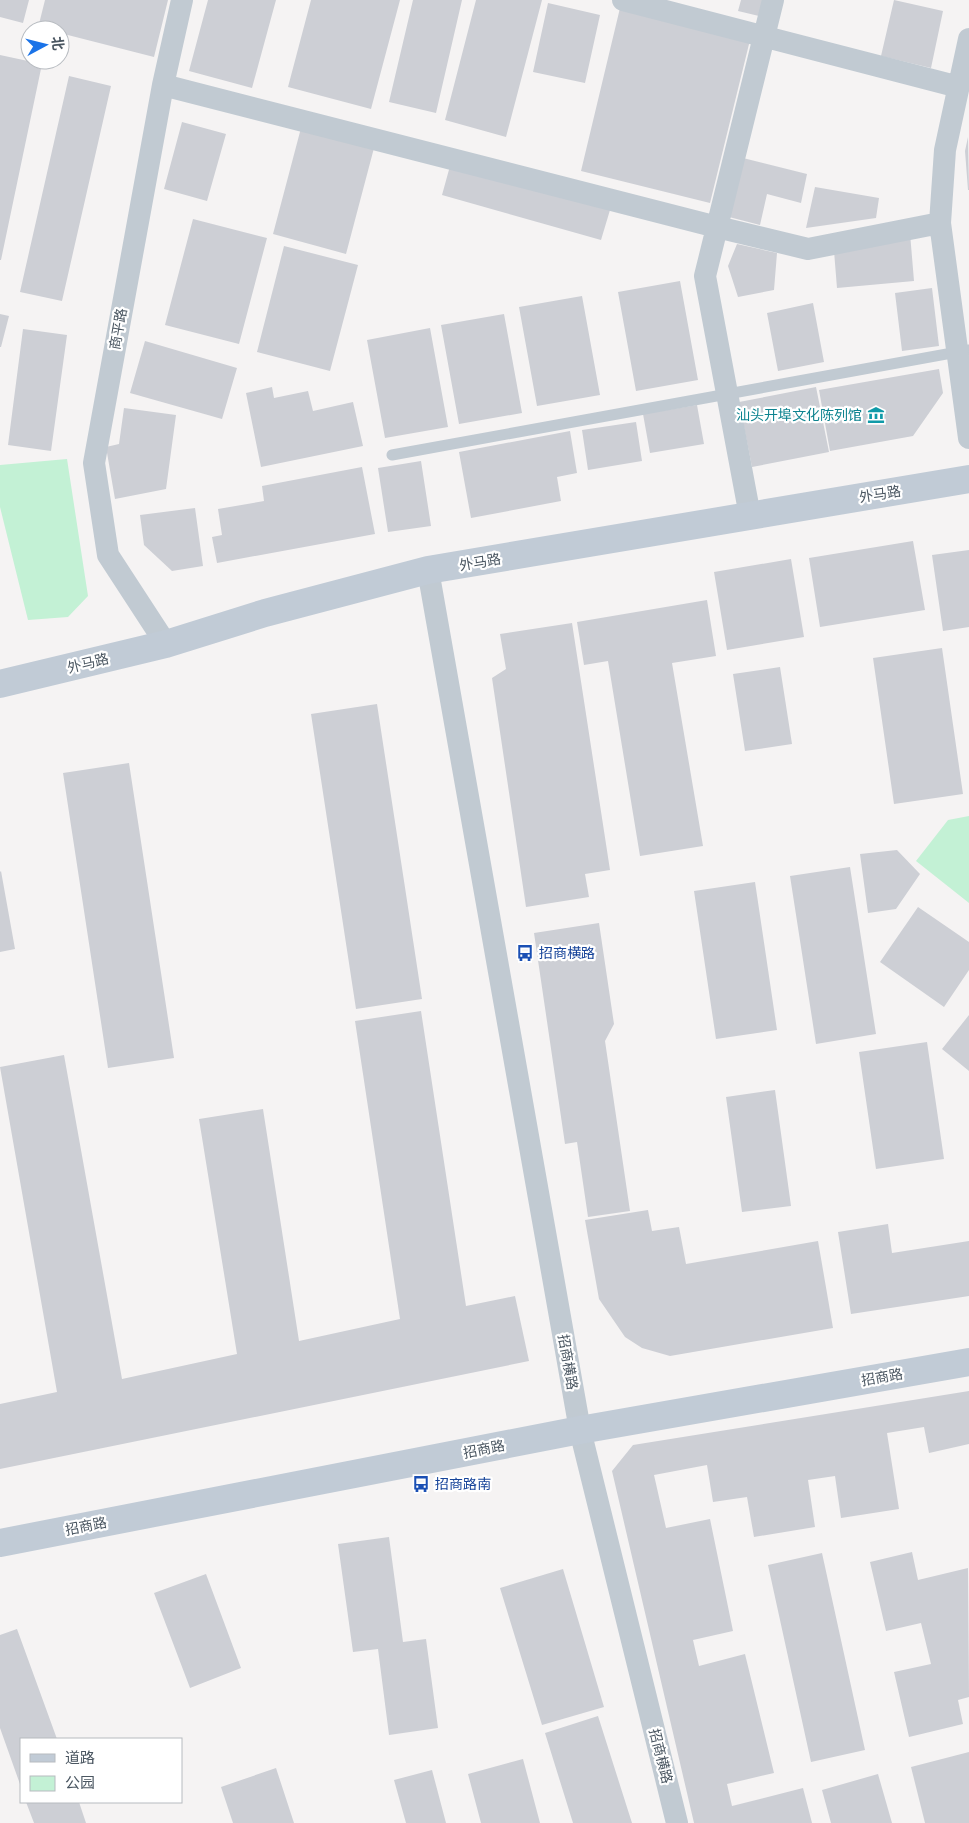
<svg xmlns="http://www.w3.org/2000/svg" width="969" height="1823" font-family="Manrope,'Noto Sans SC',sans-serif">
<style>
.green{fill:#c3f1d5}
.building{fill:#cdcfd5}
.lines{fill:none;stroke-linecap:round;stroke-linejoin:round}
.lane{stroke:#c1cad2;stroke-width:11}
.street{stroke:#c1cad2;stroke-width:22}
.secondary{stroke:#c1cbd6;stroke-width:28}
.labels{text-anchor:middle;stroke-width:4.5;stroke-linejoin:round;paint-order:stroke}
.street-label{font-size:14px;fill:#4a5661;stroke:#fff}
.culture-label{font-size:14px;fill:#0d838f;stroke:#fff;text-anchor:end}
.transit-label{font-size:14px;fill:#164399;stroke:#fff;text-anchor:start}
</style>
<rect width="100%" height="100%" fill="#f5f3f3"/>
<path class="green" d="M67,459l21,137 -20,21 -40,3 -28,-113v-42z
M969,816v87l-53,-42 32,-41z"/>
<path class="building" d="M0,0h29l-6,23 -23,-6z
M45,0h123l-14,57 -94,-24v-3l-22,-2z
M208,0h68l-24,88 -63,-17z
M311,0h89l-29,109 -83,-22z
M413,0h49l-26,113 -47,-11z
M476,0h66l-36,137 -61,-17z
M741,0h22l-4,16 -21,-5z
M894,0l49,11 -12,57 -50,-12z
M548,3l52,12 -15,68 -52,-11z
M620,8l130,32 -40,163 -129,-32z
M0,55l42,9 -41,196h-1z
M69,76l42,10 -49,215 -42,-9z
M182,122l44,12 -19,67 -43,-12z
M301,128l73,20 -28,106 -73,-20z
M968,137l1,53h-1l-3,-39z
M743,158l64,16 -6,29 -34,-9 -7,31 -31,-8z
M450,166l160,44 -9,30 -159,-45z
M815,187l64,11 -3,20 -70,10z
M193,219l74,19 -28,106 -74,-19z
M910,233l4,48 -77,7 -3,-37z
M737,244l40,9 -3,37 -36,7 -10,-31z
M284,246l74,19 -28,106 -73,-19z
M680,281l18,99 -62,11 -18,-99z
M932,288l7,58 -37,5 -7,-58z
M582,296l18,99 -63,11 -18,-99z
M813,303l11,59 -46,9 -11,-58z
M0,314l9,2 -8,31h-1z
M504,314l18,99 -63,11 -18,-99z
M430,328l18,99 -63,11 -18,-98z
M23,329l44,6 -16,116 -43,-6z
M145,341l92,27 -15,51 -92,-26z
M939,369l4,24 -30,43 -83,15 -11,-61z
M272,387l2,11 34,-7 5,20 40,-9 10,44 -102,21 -15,-74z
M816,387l13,65 -77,15 -13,-65z
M697,405l7,39 -54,9 -7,-39z
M124,408l52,7 -10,74 -51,10 -9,-52 13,-3z
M636,422l6,39 -54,9 -6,-40z
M570,431l7,42 -20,4 4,24 -90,17 -12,-66z
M421,461l10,65 -43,6 -10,-64z
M362,467l13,67 -158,29 -5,-26 10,-2 -4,-26 46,-8 -2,-15z
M195,508l8,58 -31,5 -28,-26 -4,-30z
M913,541l12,69 -105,17 -11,-69z
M969,550v77l-26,4 -11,-76z
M791,559l13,78 -77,13 -13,-78z
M707,600l9,56 -44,7 31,183 -63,10 -32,-195 -24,4 -7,-43z
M572,623l38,247 -25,4 4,23 -63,10 -34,-229 14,-9 -6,-35z
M942,648l21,146 -69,10 -21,-146z
M780,667l12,77 -47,7 -12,-77z
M377,704l45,295 -66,10 -45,-295z
M129,763l45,295 -66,10 -45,-295z
M897,850l23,24 -24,35 -28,4 -8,-59z
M850,867l26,167 -60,10 -26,-168z
M1,871l14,78 -15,3v-80z
M755,882l22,148 -61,9 -22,-148z
M918,907l51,35v28l-25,37 -64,-45z
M599,923l15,101 -9,17 25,170 -42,6 -11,-75 -12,2 -31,-211z
M421,1011l45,295 49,-10 14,65 -529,108v-65l57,-12 -57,-325 64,-12 58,324 115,-25 -38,-235 64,-10 36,232 101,-22 -45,-298z
M969,1015v56l-27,-22z
M927,1042l17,117 -68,10 -17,-117z
M775,1090l16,116 -49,6 -16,-115z
M648,1210l4,21 27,-4 7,37 132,-23 15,87 -163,28 -28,-8 -17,-11 -26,-38 -14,-79z
M888,1224l4,29 77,-12v55l-118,18 -13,-82z
M969,1391v53l-40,9 -5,-26 -37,6 12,76 -58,9 -6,-42 -27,4 7,47 -61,10 -7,-40 -34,5 -6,-37 -53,10 12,53 44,-9 23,112 -40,9 6,26 46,-12 29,119 -47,11 5,22 71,-18 9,35h-118l-82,-352 21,-26z
M389,1537l14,105 23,-3 12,89 -49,7 -11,-86 -25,3 -15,-108z
M912,1552l6,28 50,-12 1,129 -11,3 5,24 -54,13 -15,-65 37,-8 -10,-41 -35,8 -16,-69z
M822,1553l43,197 -54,12 -43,-197z
M563,1569l41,138 -62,18 -42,-137z
M206,1574l35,94 -51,20 -36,-95z
M17,1629l40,110h-36v48l-21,-59v-93z
M598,1716l34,107h-59l-28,-90z
M969,1752v71h-44l-14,-56z
M523,1759l17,64h-59l-13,-49z
M276,1768l18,55h-61l-12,-36z
M432,1770l14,53h-40l-12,-43z
M878,1774l14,49h-61l-9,-33z
M26,1802h53l7,21h-52z"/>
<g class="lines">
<path class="lane" d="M392,455l577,-105"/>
<path class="street" d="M623,0l336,87
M969,39l-24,111 -5,73 29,215
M163,85l554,142 91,22 132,-26
M750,516l-45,-240 68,-276
M428,570l152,860 97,393
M166,644l-58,-89 -14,-92 69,-378 19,-85"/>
<path class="secondary" d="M0,684l166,-40 99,-31 163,-43 541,-91
M0,1543l580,-113 389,-68"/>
</g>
<defs>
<g id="museum-bare" transform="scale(1.35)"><path d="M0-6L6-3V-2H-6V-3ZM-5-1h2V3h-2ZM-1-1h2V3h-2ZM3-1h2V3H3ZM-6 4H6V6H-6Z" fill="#0f9aa8" stroke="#fff" stroke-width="2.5" paint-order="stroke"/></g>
<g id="bus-bare" transform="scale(1.35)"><path d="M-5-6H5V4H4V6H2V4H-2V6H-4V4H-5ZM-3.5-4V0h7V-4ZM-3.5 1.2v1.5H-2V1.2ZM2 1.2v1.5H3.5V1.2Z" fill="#1a4fb4" stroke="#fff" stroke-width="2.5" paint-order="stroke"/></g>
</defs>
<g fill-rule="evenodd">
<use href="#museum-bare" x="876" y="415"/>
<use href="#bus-bare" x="525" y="953"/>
<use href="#bus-bare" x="421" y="1484"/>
</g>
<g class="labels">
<g class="street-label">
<text transform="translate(118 329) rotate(-80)" y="5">商平路</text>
<text transform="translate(880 494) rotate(-9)" y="5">外马路</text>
<text transform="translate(480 562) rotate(-10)" y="5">外马路</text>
<text transform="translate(88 663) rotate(-14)" y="5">外马路</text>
<text transform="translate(568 1362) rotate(80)" y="5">招商横路</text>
<text transform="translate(882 1377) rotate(-10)" y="5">招商路</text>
<text transform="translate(484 1449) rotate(-11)" y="5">招商路</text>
<text transform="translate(86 1526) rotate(-11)" y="5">招商路</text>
<text transform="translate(661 1756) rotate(76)" y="5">招商横路</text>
</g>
<g class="culture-label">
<text x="862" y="420">汕头开埠文化陈列馆</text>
</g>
<g class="transit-label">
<text x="539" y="958">招商横路</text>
<text x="435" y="1489">招商路南</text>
</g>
</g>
<rect x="20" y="1738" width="162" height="65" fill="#ffffff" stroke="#b7bbc0"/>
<rect x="30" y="1754" width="25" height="8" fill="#c1cbd6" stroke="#b7bbc0"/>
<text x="65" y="1763" font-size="15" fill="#4a5661">道路</text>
<rect x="30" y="1776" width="25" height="15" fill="#c3f1d5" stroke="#b7bbc0"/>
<text x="65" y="1788" font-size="15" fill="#4a5661">公园</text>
<g transform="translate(45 45) rotate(83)"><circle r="24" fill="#ffffff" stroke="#b7bbc0"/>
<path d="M0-4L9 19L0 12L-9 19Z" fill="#1a73e8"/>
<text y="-8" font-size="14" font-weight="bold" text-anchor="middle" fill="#4a5661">北</text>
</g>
</svg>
